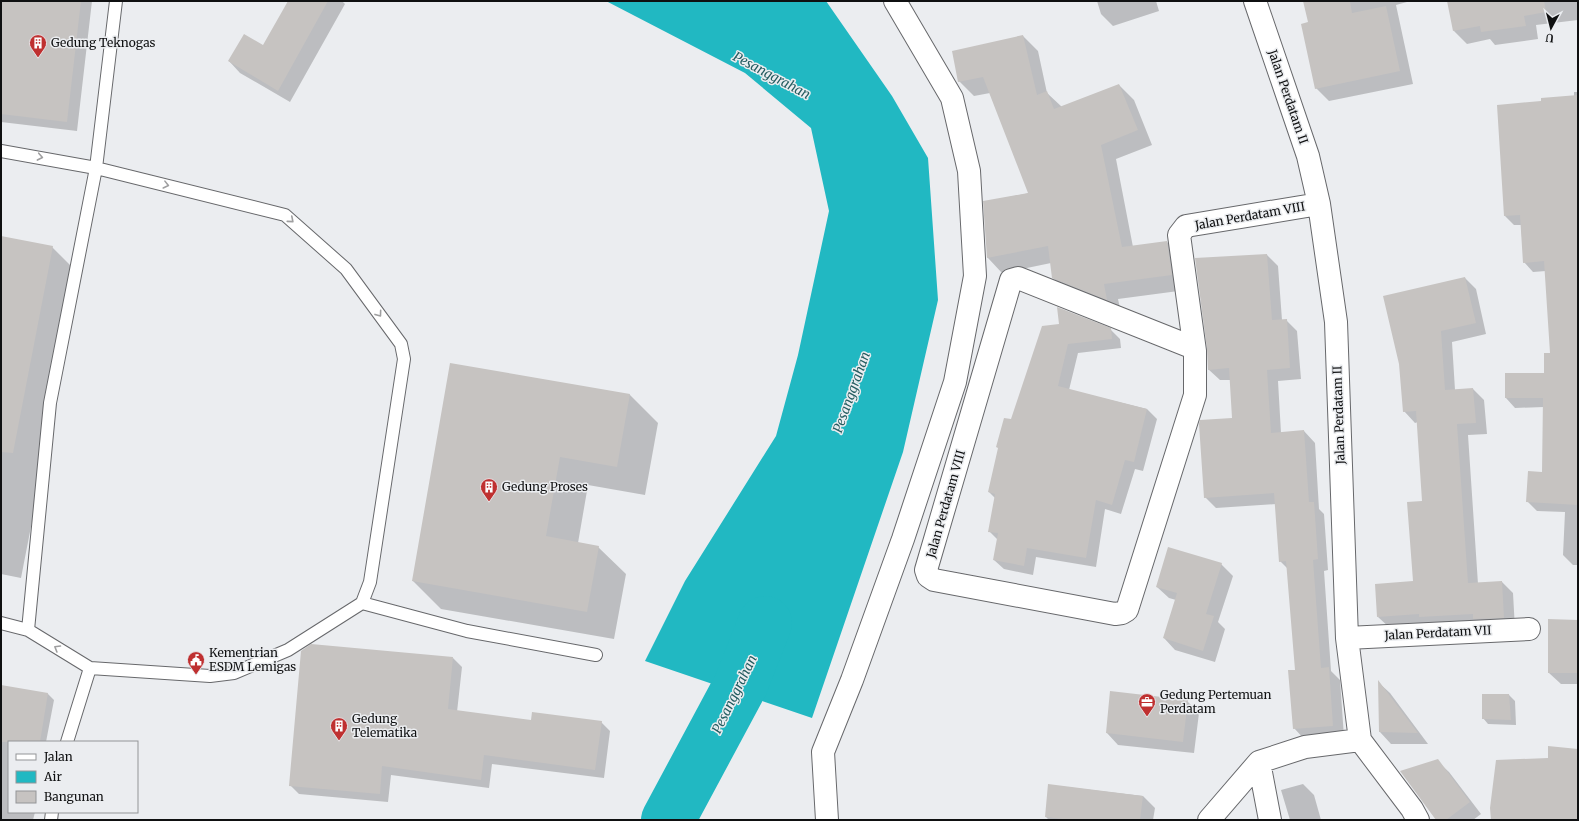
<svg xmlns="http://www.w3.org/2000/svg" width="1579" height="821" font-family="Merriweather,serif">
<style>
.water{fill:#21b8c2}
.shadow{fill:#0003}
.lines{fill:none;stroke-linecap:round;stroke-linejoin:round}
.river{stroke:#21b8c2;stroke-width:54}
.building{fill:#c6c3c1}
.lane-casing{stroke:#67686b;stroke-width:14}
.street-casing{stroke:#67686b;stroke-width:24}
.lane{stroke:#fff;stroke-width:12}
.street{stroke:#fff;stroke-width:22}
.oneway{stroke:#9f9fa0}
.labels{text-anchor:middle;stroke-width:3;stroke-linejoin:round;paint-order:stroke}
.poi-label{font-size:12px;fill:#0f1011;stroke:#ebedf0;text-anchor:start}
.street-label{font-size:12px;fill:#0f1011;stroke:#ebedf0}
.water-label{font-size:13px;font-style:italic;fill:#255d61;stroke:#ebedf0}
</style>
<rect width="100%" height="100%" fill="#ebedf0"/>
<path class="water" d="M606,1h220l66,95 36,62 10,142 -35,152 -91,266 -167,-57 40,-80 91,-145 22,-81 31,-144 -18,-83 -66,-55z"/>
<path class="shadow" d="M1,1h91l-15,130 -76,-9z
M289,1h53l3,3 -55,98 -50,-29 -11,-12 35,-15z
M1097,1h59l3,10 -46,15 -12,-12z
M1304,1h103v1l-11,3 17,79 -84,17 -13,-13 -7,-65z
M1448,1h130v19l-42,5 2,14 -43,6 -5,-6 -23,5 -13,-13z
M1023,36l15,15 9,42 15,14 57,-22 15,15 18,45 -36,14 17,88 34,-5 15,15 4,33 -68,9 3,14 -53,-20 -15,-15 -2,-15 -49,10 -14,-15 -4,-56 46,-9 -40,-100 -16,3 -15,-15z
M1574,92h4v473h-5l-10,-10 2,-43 -28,-1 -10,-10 16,-28 1,-66 -29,1 -9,-10v-24h39l6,-20 -5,-83 -13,1 -9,-10 -3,-37h-7l-9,-9 37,-114 32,-6z
M1,237l51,10 28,28 -59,303 -20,-4z
M1267,255l11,11 4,54h4l11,11 4,48 -23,2 3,52 23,-2 11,12 4,66 5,5 4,56 -4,1 7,100 9,9 4,57 -39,3 -11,-12 2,-57 -8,-102 -8,-8 -4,-57 -60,4 -11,-11 28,-78 -2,-39h-11l-12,-11z
M1465,278l11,11 10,45 -34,8 3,48 18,-1 11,11 3,34 -19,1 10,149 24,-2 11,11 2,36 -125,-1 -12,-11 36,-35 9,-80 -5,-80 -3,1 -11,-12z
M1043,327l67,2 10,10 1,9 -43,5 -9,37 78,19 10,10 -14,52 -8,-2 -14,45 -16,-5 -9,58 -60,-10 -3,18 -29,-6 -10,-9 4,-20 -9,-9 6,-33 -6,-6z
M451,364l179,31 28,28 -13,72 -57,-10 -10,58 20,4 28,27 -12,65 -173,-30 -28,-28z
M1221,564l12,12 -15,46 7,7 -10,33 -40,-12 -11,-12 12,-38 -7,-2 -12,-11z
M1578,621v63h-17l-12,-11z
M453,658l9,9 -5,45 75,9 69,1 9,9 -6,47 -112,-14 -3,24 -98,-13 -3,27 -89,-8 -9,-9z
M1379,683l11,10 38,51h-37l-11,-12z
M1,686l47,8 6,6 -8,42h-37v70h26l-2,8h-32z
M1509,695l6,6 1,24 -28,-1 -5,-6z
M1187,701l12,12 -5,40 -76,-8 -11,-12z
M1437,761l12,11 32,42 -8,6h-35z
M1303,784l11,11 7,25h-31l-9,-30z
M1049,785l94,11 12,12 -2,12h-104l-3,-3z"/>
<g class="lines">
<path class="river" d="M668,820l73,-136 24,-61"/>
</g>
<path class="building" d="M1,1h80l-14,121 -66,-8z
M288,1h40l-50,90 -50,-30 16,-27 19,11z
M1303,1h47l2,12 34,-7 14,65 -85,18 -14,-65 7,-2z
M1447,1h97l2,11 -22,4 2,10 -45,6 -1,-6 -27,5z
M1023,35l14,60 10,-4 7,18 65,-25 19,46 -37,15 21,102 45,-6 5,34 -68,9 3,16 -55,-22 -4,-32 -61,12 -4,-57 45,-8 -45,-116 -25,5 -6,-31z
M1578,95v410l-52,-3 2,-31 14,1 1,-74h-38v-25h39v-20h6l-6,-92 -21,2 -3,-48 -16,1 -7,-111 44,-4v-3z
M1,236l52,10 -40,207 -12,-1z
M1267,254l5,66 15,-1 3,49 -23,2 4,63 33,-3 5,72h5l4,57 -5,1 8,108 8,-1 4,59 -40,3 -5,-59h7l-9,-109 -7,1 -5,-69 -70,5 -5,-74 1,-4 32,-2 -3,-50 -21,2 -1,-21 -12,-91z
M1465,277l11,46 -35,8 4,59 28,-2 3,35 -19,1 11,159 34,-2 2,37 -31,1v-5l-54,3v-3l-42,3 -2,-33 38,-3 -6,-79 15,-1 -6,-90 -13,1 -4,-48 -16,-68z
M1057,307l54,21 1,11 -44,5 -10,42 89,23 -13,53 -9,-2 -13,45 -16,-5 -10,58 -59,-10 -3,18 -31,-6 5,-27 -10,-1 7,-38 -7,-2 10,-44 -2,-1 8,-29 7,1 31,-93 17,-2z
M450,363l180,31 -13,73 -57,-10 -14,79 53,10 -12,66 -175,-31z
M1168,547l54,16 -16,51 8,2 -11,35 -40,-13 14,-45 -21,-6z
M1548,619l30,1v53h-30z
M311,644l142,13 -5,52 83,11 1,-8 70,9 -7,49 -111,-15 -3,25 -99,-14 -2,28 -91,-8 12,-135z
M1378,680l40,53 -39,-1z
M1,685l47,8 -8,49h-39z
M1110,691l78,9 -5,42 -77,-9z
M1482,694h27l2,26 -29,-1z
M1548,746l30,3v71h-87l-1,-12 6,-48 52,-2z
M1438,759l32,43 -24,18h-10l-36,-49z
M1048,784l95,12 -3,24h-68l-27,-3z"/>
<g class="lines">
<g class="lane-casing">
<path id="lane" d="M1,151l95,17 189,47 61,54 55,75 3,15 -34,223 -8,21 -74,47 -54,23 -24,3 -120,-8 -62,-38 -27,-7
M362,603l105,28 129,24
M28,630l22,-227 46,-235 20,-167
M67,742l23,-74
M51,820l1,-8"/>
</g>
<g class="street-casing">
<path id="street" d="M1255,1l53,155 11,48 17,118 11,316 13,102 52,69 6,11
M1194,348l-176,-70 -7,2 -85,290 2,6 6,4 181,34 7,-1 5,-3 68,-215v-44l-16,-116 7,-9 133,-22
M1347,638l182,-9
M1259,762l11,58
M827,820l-4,-68 29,-72 51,-141 52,-157 20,-106 -6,-105 -17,-73 -57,-97
M1209,820l50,-58 46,-15 55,-7"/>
</g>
<use href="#lane" class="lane"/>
<use href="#street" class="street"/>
</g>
<defs><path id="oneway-chevron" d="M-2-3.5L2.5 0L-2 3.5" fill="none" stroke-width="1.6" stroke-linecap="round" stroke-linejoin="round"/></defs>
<g class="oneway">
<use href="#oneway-chevron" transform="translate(40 157) rotate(11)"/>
<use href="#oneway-chevron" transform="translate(166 185) rotate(14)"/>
<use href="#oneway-chevron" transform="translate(291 220) rotate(41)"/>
<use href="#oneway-chevron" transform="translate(379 314) rotate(54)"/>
<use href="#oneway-chevron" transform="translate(57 648) rotate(-149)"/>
</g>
<defs>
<g id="building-pin" transform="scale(0.9)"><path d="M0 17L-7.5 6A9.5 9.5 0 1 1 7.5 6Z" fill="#bf3030" stroke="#ebedf0"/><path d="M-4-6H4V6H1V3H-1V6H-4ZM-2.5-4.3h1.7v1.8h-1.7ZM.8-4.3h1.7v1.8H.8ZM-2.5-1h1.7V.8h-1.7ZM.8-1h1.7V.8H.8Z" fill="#fff"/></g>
<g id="civic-pin" transform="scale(0.9)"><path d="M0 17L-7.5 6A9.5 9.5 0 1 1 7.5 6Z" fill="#bf3030" stroke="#ebedf0"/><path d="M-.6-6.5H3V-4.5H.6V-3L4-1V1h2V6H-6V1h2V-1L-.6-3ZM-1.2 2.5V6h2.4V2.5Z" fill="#fff"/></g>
<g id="office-pin" transform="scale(0.9)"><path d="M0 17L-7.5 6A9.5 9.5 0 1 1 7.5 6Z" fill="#bf3030" stroke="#ebedf0"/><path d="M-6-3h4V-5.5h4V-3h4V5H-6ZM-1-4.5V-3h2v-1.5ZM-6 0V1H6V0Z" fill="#fff"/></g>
</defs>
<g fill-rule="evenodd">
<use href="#building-pin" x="38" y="43"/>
<use href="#building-pin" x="489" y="487"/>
<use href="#civic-pin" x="196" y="660"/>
<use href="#office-pin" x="1147" y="702"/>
<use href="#building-pin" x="339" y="726"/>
</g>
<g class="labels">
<g class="poi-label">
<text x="51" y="47">Gedung Teknogas</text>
<text x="502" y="491">Gedung Proses</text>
<text x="209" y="657">Kementrian<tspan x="209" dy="14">ESDM Lemigas</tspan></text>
<text x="1160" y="699">Gedung Pertemuan<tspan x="1160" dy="14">Perdatam</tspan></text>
<text x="352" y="723">Gedung<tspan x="352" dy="14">Telematika</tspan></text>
</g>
<g class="street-label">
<text transform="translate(1288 97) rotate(71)" y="4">Jalan Perdatam II</text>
<text transform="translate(1250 216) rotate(-10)" y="4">Jalan Perdatam VIII</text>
<text transform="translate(1339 415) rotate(-92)" y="4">Jalan Perdatam II</text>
<text transform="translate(946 504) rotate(-74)" y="4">Jalan Perdatam VIII</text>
<text transform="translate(1438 633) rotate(-3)" y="4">Jalan Perdatam VII</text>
</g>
<g class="water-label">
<text transform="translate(772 75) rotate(28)" y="5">Pesanggrahan</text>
<text transform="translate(851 392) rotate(-70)" y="5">Pesanggrahan</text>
<text transform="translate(734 694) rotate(-64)" y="5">Pesanggrahan</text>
</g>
</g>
<rect width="1579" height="821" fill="none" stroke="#0f1011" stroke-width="4"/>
<rect x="8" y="741" width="130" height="72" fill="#ebedf0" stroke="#939597"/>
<rect x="16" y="754" width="20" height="6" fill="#ffffff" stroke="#939597"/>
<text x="44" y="761" font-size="12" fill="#0f1011">Jalan</text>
<rect x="16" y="771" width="20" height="12" fill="#21b8c2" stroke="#939597"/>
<text x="44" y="781" font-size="12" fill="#0f1011">Air</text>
<rect x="16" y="791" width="20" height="12" fill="#c6c3c1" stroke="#939597"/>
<text x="44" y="801" font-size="12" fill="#0f1011">Bangunan</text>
<g transform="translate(1551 28) rotate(187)" stroke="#ebedf0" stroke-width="3" paint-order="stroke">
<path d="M0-3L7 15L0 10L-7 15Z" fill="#0f1011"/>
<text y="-6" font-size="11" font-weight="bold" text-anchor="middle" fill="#0f1011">U</text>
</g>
</svg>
